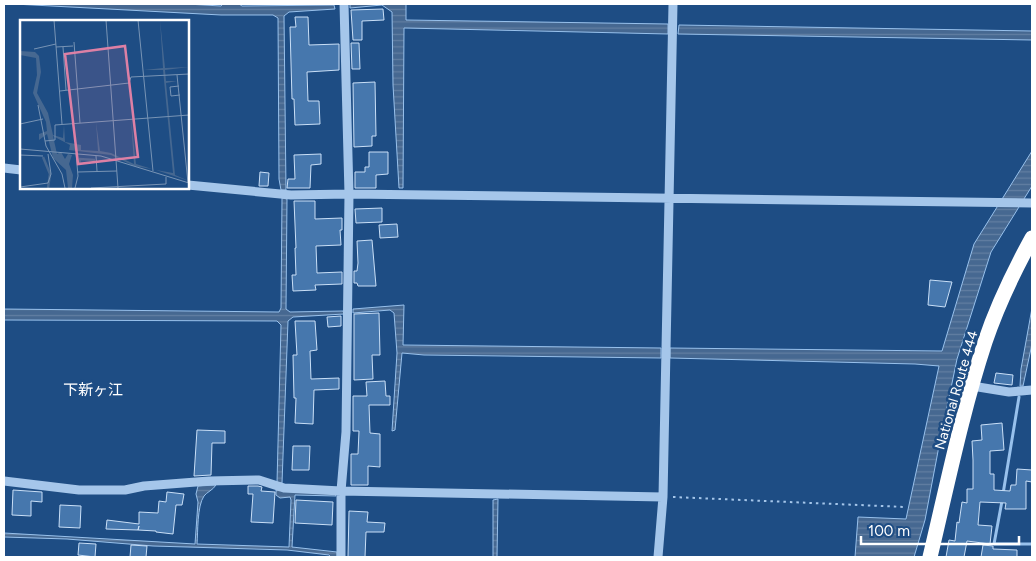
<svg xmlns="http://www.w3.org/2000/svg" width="1036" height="561" font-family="Figtree,'Noto Sans JP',sans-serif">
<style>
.water{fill:url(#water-rules);stroke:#98c1ec}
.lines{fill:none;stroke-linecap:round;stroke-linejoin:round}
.stream{stroke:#98c1ec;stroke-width:3}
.building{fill:#4677ad;stroke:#c9dff7}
.path{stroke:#a5c6ea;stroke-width:2;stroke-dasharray:2.5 4;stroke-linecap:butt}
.minor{stroke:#a5c6ea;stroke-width:9}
.highway{stroke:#fff;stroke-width:15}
.labels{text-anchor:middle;stroke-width:5;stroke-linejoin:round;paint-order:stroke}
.street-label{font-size:14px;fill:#fff;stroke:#1e4d84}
.neighbourhood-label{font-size:15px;fill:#fff;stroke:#1e4d84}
.inset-river{fill:none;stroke:#466891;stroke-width:2.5}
.inset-road{fill:none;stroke:#7894b5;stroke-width:1}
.view{fill:#dd80a5;fill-opacity:0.15;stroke:#dd80a5;stroke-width:2.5}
.inset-edge{fill:none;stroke:#fff;stroke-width:2.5}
</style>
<defs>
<pattern id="water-rules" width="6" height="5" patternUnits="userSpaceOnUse" patternTransform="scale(1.25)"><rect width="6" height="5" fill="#466891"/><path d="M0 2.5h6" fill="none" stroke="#627fa2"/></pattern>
</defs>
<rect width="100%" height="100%" fill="#1e4d84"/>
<path class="water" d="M14,4h173l34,2 2,-2h16l3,2 92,-1 1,4 -46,3 -5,4 2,174h-5l-2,-11 -1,-161 -5,-3h-52z
M350,4h56v16l262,4v10l-264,-6 -1,160h-4l-6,-103 -1,-73 -10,-7 -32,3z
M679,25l353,6v9l-354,-6z
M1032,151v35l-41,66 -34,107 -18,87 -14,74 -11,37h-59l3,-40 48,2 33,-153 -24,-2 -245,-6v-10l272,3 32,-107z
M282,198l5,1 -1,110 4,3 53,-1 1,3 -51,3 -5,4 -6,162h-5l4,-158 -4,-4 -273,-1v-11l275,3 2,-4z
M404,305l-1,40 258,3v10l-237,-3 -22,-2 -7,77 -3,1 5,-78 -3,-40 -4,-3 -37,3v-4z
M1032,308v36l-9,42h-3l1,-17z
M216,485c-3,5 -9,7 -12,11 -7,10 -6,36 -7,48l92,3 2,-47 -1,-3 -10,1 -4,-3v-5l59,4 1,2 -41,-1 -3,52 45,5v5h-6l-2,-2 -42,-5 -134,-4 -86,-7 -63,-2v-4l191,11 3,-42 -2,-8 2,-8z
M498,499l-1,58h-4v-57z"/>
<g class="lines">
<path class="stream" d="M1003,494l16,-97
M1002,501l-8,43h38"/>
</g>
<path class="building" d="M383,9l1,11 -22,1v19h-9l-2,-30z
M295,17h13l1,28 30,-1v26l-32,2 1,29h11l1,23 -25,1 -1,-26h-2l-2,-72h6z
M351,43h8l1,26h-8z
M375,82l1,54h-4v10l-18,1 -1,-64z
M369,152h19v22l-12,1v13h-21v-16h10v-5h4z
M321,154v10l-10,1 -1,23h-23l1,-9h7l-1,-24z
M260,172l9,1 -1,13h-9z
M294,201h21v18l27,-1v12h-2l1,15 -25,1 1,27 25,-1v12l-27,1 1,5 -23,1 -1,-16h4l-1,-27h1z
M382,208v14l-26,1 -1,-14z
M397,224l1,13 -18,1 -1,-13z
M372,240l4,46h-18l-1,-3h-3v-12h3l1,-8 -1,-22z
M930,280l22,2 -7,25 -17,-2z
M379,313l1,42h-8l1,24 -19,1v-66z
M341,316v10l-13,1 -1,-10z
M295,321h20l2,29 -7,1 1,28 28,-1v11l-25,1 -1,34 -18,-1 1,-25h-2l-1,-43h4z
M996,373l17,2 -1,10 -18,-2z
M385,381l1,15h4v9h-21l1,28 10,1v33l-12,-1v19h-17v-31h7l1,-23h-6v-35h14l-1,-14z
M1002,423l2,27 -14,1v23h4v16l16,1 1,-6h5l1,-16 15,1v12l-6,-1v28h-21l1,-6 -26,-1 -2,23 14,1 -2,18 -23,-3 -3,16h-18l3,-17 6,1 2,-19 2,1 3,-21 5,1v-14h6v-29l-1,-19 10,-1 -1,-15z
M197,430l28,1v12h-13l-1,32 -17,1z
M293,446h17l-1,24h-17z
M248,486h10l4,1 -1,4 14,1 -2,31 -22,-1 2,-28h-5z
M13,490l29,2v10l-11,-1v15l-19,-1z
M167,492l17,2 -2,11h-6l-3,29 -17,-2v-1l-18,-1 1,-4 -1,4 -32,-1 1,-9 32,4v-12l19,1 1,-12 7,1z
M296,500l37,2 -1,23 -37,-2z
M60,505l21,1 -1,22 -21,-1z
M349,511l19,1 -1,10 18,1 -1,9h-18l-1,25h-17z
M79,543l17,1 -1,13 -17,-2z
M131,545l16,1 -1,11h-16z
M983,545l10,1v3l24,1v7h-36z"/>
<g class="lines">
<path class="path" d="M673,497l232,10"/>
<path class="minor" d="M4,168l17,2
M188,185l103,10 58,-1 683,9
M972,386l37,6 23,-2
M4,481l75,9h46l19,-4 65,-5 50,-1 25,8 57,3 322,6
M341,557v-66l5,-59 3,-238 -5,-190
M658,557l5,-60 10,-493"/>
<path class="highway" d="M930,557c17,-71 32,-145 55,-215 12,-36 29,-71 47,-104"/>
</g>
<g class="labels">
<g class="street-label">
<text transform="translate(956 390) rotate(-74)" y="5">National Route 444</text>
</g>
<g class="neighbourhood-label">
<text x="93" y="395">下新ヶ江</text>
</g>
</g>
<g transform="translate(20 20)">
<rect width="169" height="169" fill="#1e4d84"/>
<path d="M140,0l5,48 24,-1 -24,3 1,11h11l-11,2 9,92 14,6 -33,-11 17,3 -10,-103h-19l19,-2zM0,31l15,1 4,4 2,16 -4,21 11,20 5,22 10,3 1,-13 1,17 16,3v5l17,1 -2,-29 4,29 11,2 23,11 -3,-45 5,45 16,5 -18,-3 -23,-11 -42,-5 1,-5 -17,-9 4,18 4,-2 4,7 3,-5 4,1 -3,9 4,11 -1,13h-4l-2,-18 -13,-12 -6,-24 -8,6v-6l8,-3 -1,-9 -13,-29 4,-18 -1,-17 -16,-3z" fill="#466891"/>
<path class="inset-river" d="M23,137l7,17 -2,14M59,144l1,-5 15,1"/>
<path class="inset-road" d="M34,0l8,104M86,0l12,168M118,0l15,151M54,22l6,81M36,27l17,-1M43,27l3,43M14,29l22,-5M157,55l11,108M159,66l-9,1 1,9 9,-1M40,71l69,-8 2,-6 58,-3M18,85l8,41 16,28 3,14M0,104l23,-5M25,121l10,-1v-15l134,-10M0,129l81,7 88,27M0,135l23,1M76,136l1,15M58,152l39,-1M0,167l28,-4 3,-9 -3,-20M55,168l3,-12 -2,-23M71,168l75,-4v-7"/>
<path class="view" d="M105,26l13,111 -60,7 -13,-110z"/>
<rect width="169" height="169" class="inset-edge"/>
</g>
<rect width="1036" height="561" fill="none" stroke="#ffffff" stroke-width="10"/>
<path d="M861 536v8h158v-8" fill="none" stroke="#ffffff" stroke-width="2.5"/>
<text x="868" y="536" font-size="15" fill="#ffffff" stroke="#1e4d84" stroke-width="4" paint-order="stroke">100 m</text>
</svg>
